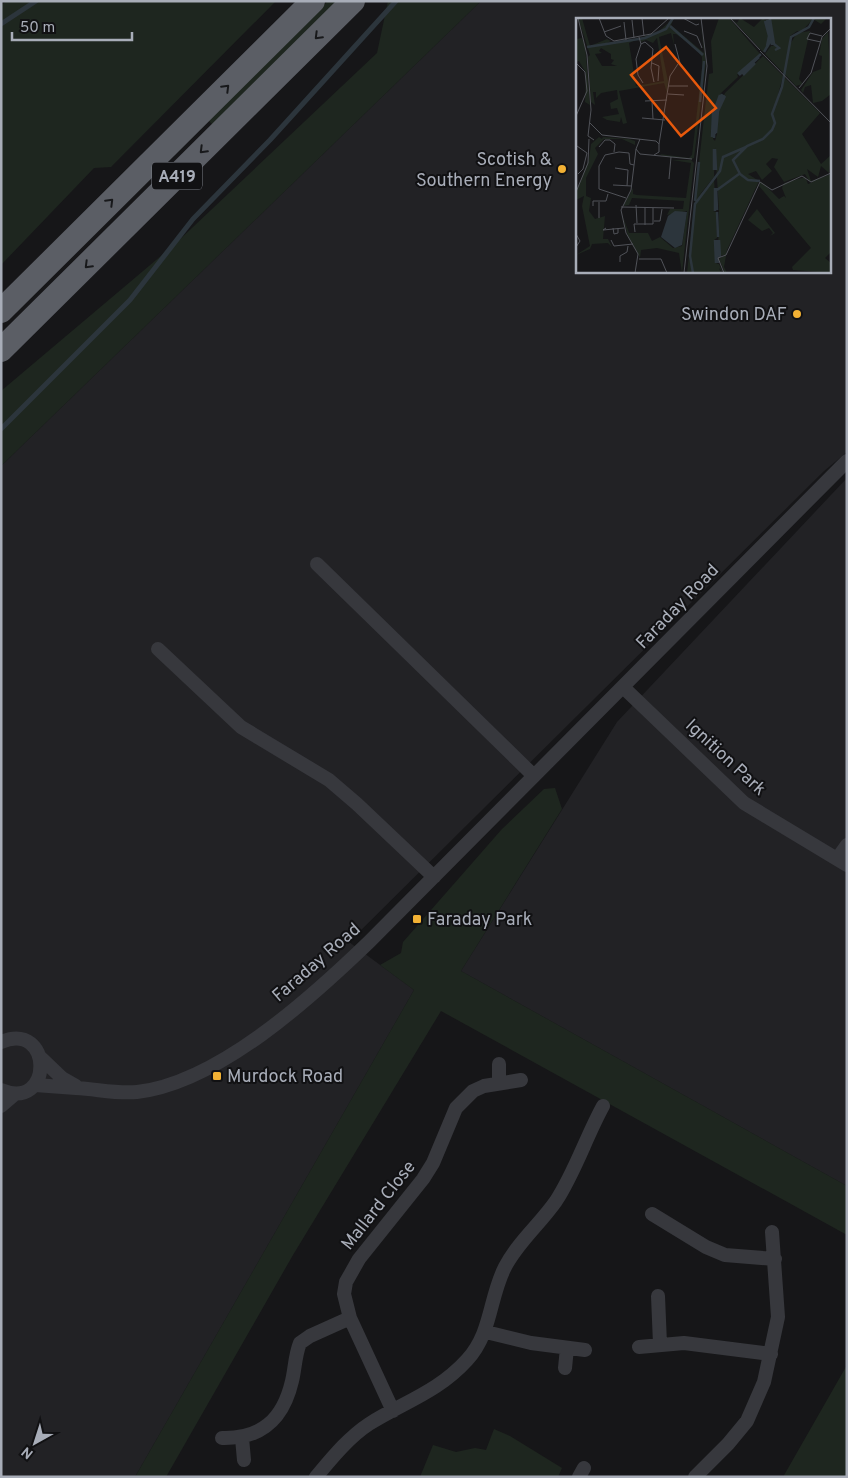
<svg xmlns="http://www.w3.org/2000/svg" width="848" height="1478" font-family="Overpass,sans-serif">
<style>
.built{fill:#222225;fill-rule:evenodd}
.green{fill:#1e261f}
.lines{fill:none;stroke-linecap:round;stroke-linejoin:round}
.stream{stroke:#2c353c;stroke-width:5}
.minor{stroke:#37383d;stroke-width:14}
.trunk{stroke:#5b5e65;stroke-width:24}
.oneway{stroke:#18191b}
.poi-dot{fill:#f2b134;stroke:#111113;stroke-width:2}
.labels{text-anchor:middle;stroke-width:4;stroke-linejoin:round;paint-order:stroke}
.shield{fill:#111113;stroke:#7b7e86;stroke-width:1}
.shield-label{font-size:16px;font-weight:bold;fill:#a8adb8}
.poi-label{font-size:18px;fill:#a8adb8;stroke:#111113;text-anchor:end}
.street-label{font-size:18px;fill:#a8adb8;stroke:#111113}
.inset-river{fill:none;stroke:#2c353c;stroke-width:2.5}
.inset-road{fill:none;stroke:#505258;stroke-width:1}
.view{fill:#e8590c;fill-opacity:0.15;stroke:#e8590c;stroke-width:2.5}
.inset-edge{fill:none;stroke:#a8adb8;stroke-width:2.5}
</style>
<rect width="100%" height="100%" fill="#161618"/>
<path class="built" d="M481,1h366v451l-23,19 -475,471 65,48 -279,487h-134v-1011zM577,19h252v252h-252z
M847,478v708l-386,-215 156,-249z"/>
<path class="green" d="M7,1h269l-165,166 -17,1 -93,97v-260z
M328,1h12l-126,125 -6,-6z
M388,1h93l-480,465v-75l174,-147 202,-191z
M555,788l7,21 -101,162 386,215v49l-406,-224 -148,244 -127,222h-31l279,-487 -34,-25 21,-12 2,-11 99,-113 42,-40z
M847,1365v112h-64z
M494,1429l16,7 52,32 -4,9h-138l13,-32 23,7 19,-4 11,2z"/>
<g class="lines">
<path class="stream" d="M1,24l35,-23
M1,429l129,-129 63,-81 77,-79 126,-139"/>
<path class="minor" d="M317,564l217,212
M158,649l83,78 88,53 28,24 77,73
M623,687l121,116 103,62
M837,859l10,-14
M1,1042c52,-22 53,70 0,48
M40,1057l22,21 14,8
M499,1082v-18
M35,1085c14,1 28,2 41,3 21,1 40,6 61,4 81,-9 175,-95 232,-150l478,-481
M1,1106l14,-12
M652,1214l54,33 19,8 50,4
M658,1296l2,48
M486,1332l45,11 54,7
M639,1347l45,-4 87,11
M565,1368l2,-20
M393,1411l-43,-93 -6,-24 2,-12 13,-23 64,-80 10,-16 23,-55 17,-17 11,-5 37,-6
M222,1438c39,1 61,-18 70,-57 3,-12 3,-26 8,-38l10,-7 40,-18
M242,1438l2,22
M316,1477c16,-19 33,-40 53,-53 35,-22 69,-32 98,-64 25,-27 22,-62 38,-93 13,-25 35,-43 51,-66 19,-29 30,-64 47,-95
M579,1477l5,-9
M695,1477l33,-33 19,-23 17,-39 14,-65 -6,-85"/>
<path class="trunk" d="M1,311l312,-310
M1,350l352,-349"/>
</g>
<defs><path id="oneway-chevron" d="M-2-3.5L2.5 0L-2 3.5" fill="none" stroke-width="1.6" stroke-linecap="round" stroke-linejoin="round" transform="scale(1.25)"/></defs>
<g class="oneway">
<use href="#oneway-chevron" transform="translate(318 36) rotate(135)"/>
<use href="#oneway-chevron" transform="translate(226 88) rotate(-45)"/>
<use href="#oneway-chevron" transform="translate(203 150) rotate(135)"/>
<use href="#oneway-chevron" transform="translate(110 202) rotate(-45)"/>
<use href="#oneway-chevron" transform="translate(88 265) rotate(135)"/>
</g>
<g class="poi-dot">
<circle cx="562" cy="169" r="5"/>
<circle cx="797" cy="314" r="5"/>
<rect x="412" y="914" width="10" height="10" rx="2.5"/>
<rect x="212" y="1071" width="10" height="10" rx="2.5"/>
</g>
<g class="labels">
<rect class="shield" x="152" y="162.5" width="50" height="27" rx="4"/>
<g class="shield-label">
<text x="177" y="182">A419</text>
</g>
<g class="poi-label">
<text x="552" y="165">Scotish &amp;<tspan x="552" dy="21">Southern Energy</tspan></text>
<text x="787" y="320">Swindon DAF</text>
<text x="427" y="925" text-anchor="start">Faraday Park</text>
<text x="227" y="1082" text-anchor="start">Murdock Road</text>
</g>
<g class="street-label">
<text transform="translate(677 606) rotate(-46)" y="6">Faraday Road</text>
<text transform="translate(726 757) rotate(43)" y="6">Ignition Park</text>
<text transform="translate(316 962) rotate(-41)" y="6">Faraday Road</text>
<text transform="translate(378 1205) rotate(-52)" y="6">Mallard Close</text>
</g>
</g>
<g transform="translate(576 18)">
<rect width="255" height="255" fill="#161618"/>
<path d="M2,0h4l8,28 17,-7 4,2 -6,3 33,-5 -9,4 7,43 28,-5 -7,-43 -4,5 -7,-3 -5,2 -1,-4 19,-7 15,-13 -3,7 33,28 -4,-35 6,44 -12,96 -2,1 -6,-1 -23,-2 -3,-2 29,4 3,-3 10,-87v-11l-7,-9 -19,-14h-3l1,11 -3,-12 -12,4 9,44 -1,12 -3,-10 -45,8 8,32 -4,1 -2,-7 -1,5 -13,-2 -5,-3 17,-3 -2,-6 -6,1 -1,-6 8,-4 -1,-9 -16,3 -5,5v-6h-3l2,13 -4,-3 -3,-45 2,-2zM25,30l10,6v5l3,1 -3,4 6,2h-15l-7,-12 7,-1 -3,-2zM143,0h10l32,37 -21,20 -3,-1 1,3 -18,17h3l-7,17 -3,28 2,2 2,-7v-23l8,-18 38,-37 20,20 -10,38 11,-37 36,36 -18,21 19,30 10,-9 -2,18 -8,-7 -3,11 -11,-8 4,12 20,-7v78l-6,6 6,5v10l-38,-3 -1,-3 19,-19 -52,-62 2,-4 3,2 15,15 5,-3 2,2 -4,-10 2,-5 21,-6 3,7 5,-2 -4,-1 -4,-7 -21,8 -10,-15 4,-8 -6,-1 -6,6 6,7 -10,9 -6,-9 -8,3 11,7 -32,69 -3,17 3,6h-2l-6,-14 6,-4 -7,1 1,-45 -4,-64 -1,30 -17,21 17,-19 2,32h-3l3,1 1,26 -3,2h3l1,23 -2,1h3l4,9 -4,-5 2,5h-27l-4,-16 2,-28 -3,29 4,15h-6l12,-111 10,-88 4,-1 -2,-32zM155,0l6,5 3,-5 14,9 9,-9h3l-2,2h3l5,16 -3,11 -6,5zM251,0l-6,6 -8,-5 -11,12h-5l-7,5 -1,10 8,-13 13,-2 -11,48 4,5 -7,2 -31,-32 6,-8h4l-3,-1 -4,-26zM252,14l3,62 -9,7 -9,2 -2,-18 -6,2 -2,6 -2,-3 12,-18 8,-3 1,-13 -3,-1 3,-16zM6,20l3,8 5,59 -5,-3 1,-29 -7,-12 -3,1v-23zM23,119l3,2 1,-2 26,2 6,2v13v-9l-13,-6h-18l-9,9 3,6 -12,24v18l5,2 -2,13 6,8 10,-3 -2,23h5l4,8 -4,-4 -16,1 -2,5 -14,6 14,-9 -8,-40 2,-10 -8,4v-7l13,-34 2,-15zM96,142h19l3,3 -12,110 -3,-20 -22,-5 -16,2 -1,8 -12,-22 -5,-19 6,16h19l4,8 8,-4 13,11 9,-2 5,-35 -20,4 3,-6h13l1,-8 -52,-3 -3,7 -6,1 10,-18v6l4,1 49,3 5,-35zM181,191l18,24 -5,3 3,-3 -4,-5 -7,3 -14,-11z" fill="#1e261f" fill-rule="evenodd"/>
<path d="M99,193l12,1 -5,33 -7,3 -14,-11 7,-21z" fill="#2c353c"/>
<path class="inset-river" d="M194,1l4,25 5,4 -4,2M192,2l4,25M189,3l4,15 -2,10M94,8l33,29M11,29l58,-9 21,-9 7,-11M188,34l7,-12 -4,-20M162,56l23,-20M167,56l12,-11M163,57l20,-18M167,57l12,-12M124,84l4,-41M140,115l2,-22 7,-15M139,116l1,-18 8,-21M136,119l1,-23 7,-19M138,120l1,-24 7,-20M138,131v21M139,131l1,21M184,163l-12,-1 -8,-6 -7,-14 14,-14 16,-7 9,-9 3,-7 -3,-9 10,-27 9,-50 18,-10 5,-9M139,170v23M140,170l1,22M141,172l22,-16M119,183l4,-39M141,194l1,25M139,222l1,23M140,222l2,23M142,222v16M143,222l1,17M117,255l-3,-17 5,-52 25,-33 3,-14 23,-10"/>
<path class="inset-road" d="M2,0l9,37 4,55 -3,26 6,4M23,0l7,18 8,5 37,-7 18,-16M66,0l2,18M107,0l13,7 3,-1M154,0l30,32M56,2l2,18M48,4l2,18M108,13l13,5 5,12M28,14l17,-6M63,19l2,7 -5,15 2,16 5,8M245,24l-14,-3 3,-6 12,3M65,26l4,-2 8,7 -2,19 3,14M99,26l5,19M184,33l71,72M0,45l9,9 2,19 -11,25M76,45l7,3 -1,15M92,68h20M223,70l12,-15 11,-36 9,-9M92,76l16,1M69,83l22,-1M76,83l1,18M66,100l23,2M14,105l12,12 54,6 3,3v8l-5,3M64,121l-4,10 4,5 52,5M83,126l11,-68 8,-12M1,128l10,7 -4,16 -5,5M23,129l6,-7h5l5,4 -1,8M39,150l13,2 -1,16M93,161l2,-22M37,167l19,1M0,174l12,-29 1,-24M50,180l-27,-9v-23l6,-11 14,-3 10,1 1,11 4,1M60,187l1,18M17,188v-5h13l2,-7M45,189l53,1M69,189v18M23,200v-16M78,203h6l2,-12M30,210l-3,2 21,-2M37,210l1,6 4,-1v-5M59,214l-1,-8h19v-16M0,216l4,7 -4,6M35,222l3,6 19,-2M63,241h22l6,14M44,244v-6l7,-4 1,-6M59,255l3,-19 -12,-21 -5,-23 10,-20 5,-41M108,255l23,-207 -6,-48M148,255l-6,-15 8,-3 34,-73 12,8 30,-14 9,6 20,-9"/>
<path class="view" d="M90,29l50,61 -35,28 -50,-61z"/>
<rect width="255" height="255" class="inset-edge"/>
</g>
<rect width="848" height="1478" fill="none" stroke="#a8adb8" stroke-width="5"/>
<g transform="translate(35 1443) rotate(219)" stroke="#111113" stroke-width="4" paint-order="stroke">
<path d="M0-4L9 19L0 12L-9 19Z" fill="#a8adb8"/>
<text y="-8" font-size="14" font-weight="bold" text-anchor="middle" fill="#a8adb8">N</text>
</g>
<path d="M12 32v8h120v-8" fill="none" stroke="#a8adb8" stroke-width="2.5"/>
<text x="20" y="32" font-size="15" fill="#a8adb8" stroke="#111113" stroke-width="4" paint-order="stroke">50 m</text>
</svg>
